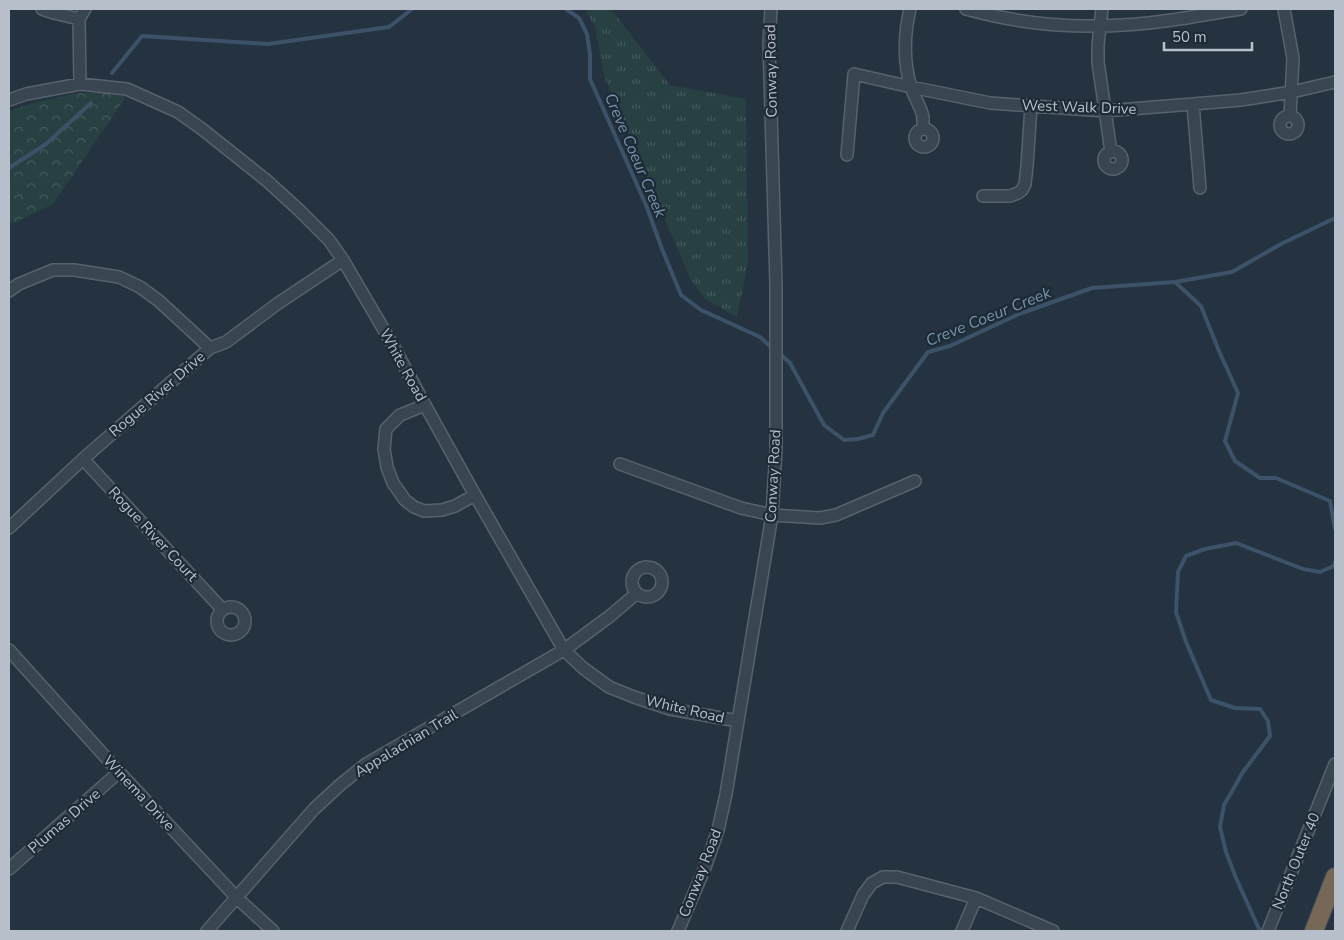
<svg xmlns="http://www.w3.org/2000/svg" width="1344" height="940" font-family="'Nunito Sans',sans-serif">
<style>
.grass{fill:url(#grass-tufts)}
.forest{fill:url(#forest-crowns)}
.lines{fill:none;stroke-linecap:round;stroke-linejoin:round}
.stream{stroke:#3b5269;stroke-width:4}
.minor-casing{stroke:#57626d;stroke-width:14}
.highway-casing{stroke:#444f5a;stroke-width:20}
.minor{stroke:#394550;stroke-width:11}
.highway{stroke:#766756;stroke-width:18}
.labels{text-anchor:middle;stroke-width:4.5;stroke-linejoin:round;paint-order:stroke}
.street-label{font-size:15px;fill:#b6bfca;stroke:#1e2a35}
.water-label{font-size:16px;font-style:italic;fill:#7693ad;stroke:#1e2a35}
</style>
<defs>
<pattern id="grass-tufts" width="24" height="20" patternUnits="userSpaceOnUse" patternTransform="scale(1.25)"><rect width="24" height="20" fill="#274041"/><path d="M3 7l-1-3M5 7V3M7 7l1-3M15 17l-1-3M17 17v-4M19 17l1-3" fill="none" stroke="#445a5b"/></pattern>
<pattern id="forest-crowns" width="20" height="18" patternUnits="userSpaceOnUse" patternTransform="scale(1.25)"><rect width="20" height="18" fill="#274041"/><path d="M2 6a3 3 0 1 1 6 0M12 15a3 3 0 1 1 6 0" fill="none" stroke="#445a5b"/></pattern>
</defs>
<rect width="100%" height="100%" fill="#253340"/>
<path class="grass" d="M585,9h26l59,76 76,14 2,164 -11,54 -32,-18 -15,-21 -86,-202 -9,-49z"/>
<path class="forest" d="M77,93h32l17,4 -73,107 -39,19 -5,-1v-111l20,-7z"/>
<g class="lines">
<path class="stream" d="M566,9l13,9 8,16 3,20v25l56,126 16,44 19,46 20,15 59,27 13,12
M112,73l30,-37 126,8 121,-17 23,-18
M9,168l37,-24 45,-41
M1175,282l57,-10 49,-28 54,-26
M779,353l11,10 34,62 20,15 14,-1 15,-4 10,-22 45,-61 22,-6 69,-32 73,-26 83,-6 26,24 18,45 19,42 -13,48 10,20 25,17h16l54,23 5,28
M1260,931l-24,-53 -10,-26 -6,-25 4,-22 19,-33 27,-36 -2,-15 -8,-12 -25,-1 -24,-8 -25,-58 -10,-30 2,-40 8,-16 19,-7 31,-6 67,26 17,3 14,-6 1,-4"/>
<g class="minor-casing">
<path id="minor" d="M42,9l12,4 25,6
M910,9c-6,26 -7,52 1,78 3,10 10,20 12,30 0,4 0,8 0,12
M966,9c67,19 138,21 206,11 23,-3 46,-8 69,-11
M1102,9l-4,36v17l13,90
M1284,9l9,49 -3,58
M80,84l-1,-65 6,-10
M9,100l17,-6 54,-10 47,5 51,23 24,17 64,51 33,30 30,30 14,20 51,87 31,58 50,90 89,155 19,18 26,19 25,10 36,12 68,12
M1193,104l7,84
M1280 125a9 9 0 1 1 18 0a9 9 0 1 1-18 0Z
M915 138a9 9 0 1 1 18 0a9 9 0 1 1-18 0Z
M1104 160a9 9 0 1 1 18 0a9 9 0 1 1-18 0Z
M847,155l7,-81 57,13 79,16 115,8 88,-7 48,-4 51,-8 43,-10
M983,196h27l8,-3 4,-3 3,-6 2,-18 4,-60
M9,291l10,-7 34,-14h21l45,7 21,10 19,14 51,47
M425,405l-25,10 -14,14 -2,20 3,18 6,16 12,17 9,7 10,4 18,-1 13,-4 20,-11
M83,459l139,150
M620,464l121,44 31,7 48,3 16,-3 79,-34
M9,528l74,-69 127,-111 16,-6 51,-38 66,-44
M632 582a15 15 0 1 1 30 0a15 15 0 1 1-30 0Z
M217 621a14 14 0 1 1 28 0a14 14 0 1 1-28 0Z
M9,650l110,122 118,126 36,33
M9,869l110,-97
M207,931l107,-122 26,-24 26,-21 198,-114 46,-34 27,-23
M678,931l28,-66 12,-35 8,-36 46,-279 4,-66v-165l-7,-241 2,-34
M847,931l16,-36 9,-12 11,-6h14l79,21 77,33
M962,931l14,-33
M1268,931l67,-167"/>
</g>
<g class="highway-casing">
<path id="highway" d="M1314,931l21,-54"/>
</g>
<use href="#minor" class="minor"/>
<use href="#highway" class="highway"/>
</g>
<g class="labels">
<g class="street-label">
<text transform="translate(771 71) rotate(-91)" y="5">Conway Road</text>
<text transform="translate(1079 107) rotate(2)" y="5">West Walk Drive</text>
<text transform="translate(403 365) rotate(61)" y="5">White Road</text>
<text transform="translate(157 394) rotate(-41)" y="5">Rogue River Drive</text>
<text transform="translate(773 476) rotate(-87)" y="5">Conway Road</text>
<text transform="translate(153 534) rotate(47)" y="5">Rogue River Court</text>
<text transform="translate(685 709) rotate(13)" y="5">White Road</text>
<text transform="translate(406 743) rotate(-31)" y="5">Appalachian Trail</text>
<text transform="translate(139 793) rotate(47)" y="5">Winema Drive</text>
<text transform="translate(64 821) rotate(-41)" y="5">Plumas Drive</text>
<text transform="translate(1296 861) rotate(-68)" y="5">North Outer 40</text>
<text transform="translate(700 873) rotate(-69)" y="5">Conway Road</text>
</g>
<g class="water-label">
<text transform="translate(636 155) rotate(67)" y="6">Creve Coeur Creek</text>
<text transform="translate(988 316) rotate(-22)" y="6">Creve Coeur Creek</text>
</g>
</g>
<rect width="1344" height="940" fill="none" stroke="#b6bfca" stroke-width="20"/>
<path d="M1164 42v8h88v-8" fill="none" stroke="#b6bfca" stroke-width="2.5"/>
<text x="1172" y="42" font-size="15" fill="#b6bfca" stroke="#1e2a35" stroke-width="4" paint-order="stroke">50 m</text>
</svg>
